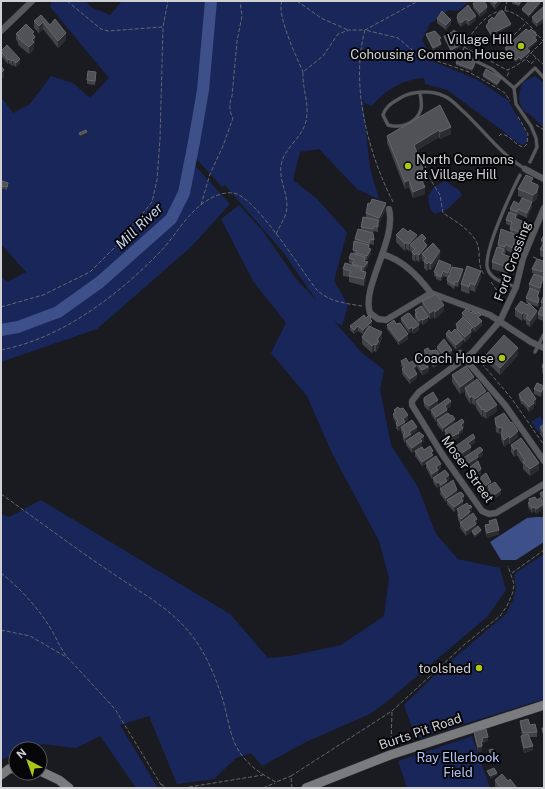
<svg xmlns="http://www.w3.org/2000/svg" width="545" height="789" font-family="'Public Sans',sans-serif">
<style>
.green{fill:#192659}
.water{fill:#3e5089}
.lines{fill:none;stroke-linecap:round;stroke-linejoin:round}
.river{stroke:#3e5089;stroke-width:12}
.lane-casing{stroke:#333439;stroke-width:4}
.street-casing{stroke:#333439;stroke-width:7}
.secondary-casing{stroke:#333439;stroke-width:10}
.path{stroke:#66686c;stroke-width:1;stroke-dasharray:4 2;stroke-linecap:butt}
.lane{stroke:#57585b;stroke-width:3}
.street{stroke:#57585b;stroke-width:6}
.secondary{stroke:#797b7f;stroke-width:9}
.wall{fill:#414349}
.shaded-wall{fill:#2a2c32}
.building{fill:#505258;stroke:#64666b}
.poi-dot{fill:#abc614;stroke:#060608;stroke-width:1.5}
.labels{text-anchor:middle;stroke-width:4;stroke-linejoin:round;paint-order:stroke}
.poi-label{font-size:13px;fill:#d0d1d5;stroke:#060608;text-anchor:end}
.street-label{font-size:13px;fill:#d0d1d5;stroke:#060608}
.park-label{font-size:13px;fill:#b0c3f7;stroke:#060608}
.water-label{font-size:14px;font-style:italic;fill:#c8d5f8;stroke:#060608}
</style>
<rect width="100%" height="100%" fill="#191b20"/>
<path class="green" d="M52,1h34l5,6 19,8 12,-14h347c-6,6 -10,12 -20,9l-19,14 -8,15 10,22 46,19 30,20 19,34v7l-3,4c-10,-2 -19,-14 -28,-19l-49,-36 -22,-6 -1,-6c-20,1 -39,12 -52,28l-8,-3 -2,-10 8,75 9,31 -21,-9 -39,-41 -19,3 -7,28 23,18 31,34 -13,49 14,24 -6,21 -8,-5 27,31 23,18 -4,19 11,56 27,42 18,47 22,25 42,9 6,22 -18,26 -98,83 -20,15 -64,28 -44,24 -11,-13 -15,5 -22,21 -37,5 -28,-68 -29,9 38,63h-22l-36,-52 -24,12 -34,-4 -12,5h-14v5l-15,6v-246l8,3 32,-17 189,114 38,44 22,-2 51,-11 43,-29 5,-38 -10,-37 -47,-88 -25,-57 -36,-43 15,-30 -33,-42 -32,-62 18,-14 23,25 35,50 20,21 -34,-49 -59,-68 -1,4 -32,-35 -1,7 40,44 -38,42 -95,83 -96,33v-86l6,6 19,-10 -25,-28v-143l2,-2 10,14 17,-9 21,-28 22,7 17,15 19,-20 -59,-71z
M535,76l9,7v44c-6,-3 -12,-13 -19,-15 -8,-11 -7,-17 -2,-30z
M445,181l14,9 3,5 -14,14 -13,5 -5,-5 -2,-13 6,-9z
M540,416l4,6v6l-6,4 -7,-10z
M544,554v145l-128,40 -12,-34 35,-34 67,-57 7,-14 3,-12 -2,-14z
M472,736l18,52h-83l-9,-27z"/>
<path class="water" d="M536,517h8v25l-28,18h-15l-11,-18 37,-24z"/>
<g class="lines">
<path class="river" d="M1,330l17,-3 40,-15 42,-30 71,-63 13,-26 10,-51 9,-52 8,-89"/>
<g class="lane-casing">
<path id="lane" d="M461,54l31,15 22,19
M420,93c1,5 2,11 1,16 -4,14 -20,20 -33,16l-5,-10c3,-10 11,-13 19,-18 11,-6 30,-7 42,-1 8,3 14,11 21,17 20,19 36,41 60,56
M530,162l7,-15 -1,-9 -5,-12 -15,-22 -2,-16 21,-20 9,10
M516,287c-10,-3 -24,-7 -28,-17 -7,-15 24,-79 32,-95
M535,352l9,-18"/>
</g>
<g class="street-casing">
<path id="street" d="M1,31l31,-30
M525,169l19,10
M544,208l-21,50 -7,29 -16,34 -28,32 -53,39 -7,9v4l30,49 40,57 7,3 7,-1 48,-29
M382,254c21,6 36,22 49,39l-45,27 -8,-1 -8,-6c-9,-26 27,-73 19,-104
M431,293l59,22 41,27 13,6
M460,353l45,52 39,56"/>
</g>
<g class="secondary-casing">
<path id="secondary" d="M40,771l19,9 10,8
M1,775l8,-6 7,-1
M306,788l84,-33 154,-50"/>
</g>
<path class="path" d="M67,1l34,28 7,2 54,-4
M282,1c-6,13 15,57 21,71
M297,1l24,17 27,12
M505,10l2,-9
M453,30l15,8
M510,39l15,-15
M542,42l-11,11 13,12
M464,47l43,23 7,-3 12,-8 5,5 5,-6
M463,50c5,-14 26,-43 44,-39 15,3 27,20 37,31
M526,58l5,-5
M507,76l2,-4 -1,-2
M536,125l8,5
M499,136l2,-2c10,1 14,12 23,13l3,-3 1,-10 -11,-19
M425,165l2,9 13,21 3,18c11,7 26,16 33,28 6,10 0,24 8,33
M393,202c-25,-49 -43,-118 -28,-172l33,8 19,16 52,18 28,16 8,5 5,8
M201,205l9,-31 13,-28 10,-28c-4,-6 -4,-15 -1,-22l5,-55 5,-25 -2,-15
M276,234c4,-9 11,-18 11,-28 0,-14 -8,-26 -6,-40 2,-18 21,-27 25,-45 4,-17 -4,-32 -3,-49l20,-16 15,-22 11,-4h16l53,-29
M533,257l5,2
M491,282l12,17
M1,307l42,-12 47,-23 26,-26 36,-44 5,-22 3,-41 3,-112 5,-26
M1,350c62,-12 117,-55 160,-99 12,-13 22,-30 35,-42 9,-9 28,-20 41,-15 22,9 63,74 79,95 13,13 28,14 46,17
M478,359l34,40 32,46
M1,494c38,27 75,55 114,81 28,19 57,34 78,62 13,17 22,39 29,60 6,18 7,41 19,57 9,13 22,21 35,28l15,-6
M1,573c19,15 38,36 50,56 6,10 9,19 16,28
M512,573l32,-23
M1,630l29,6 38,22 47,51 48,79
M391,746l1,-35
M161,784l6,4
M183,788l80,-13
M263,788l12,-5
M292,788l-1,-12 101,-65 73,-67 35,-28 7,-10 6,-14 1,-8 -6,-18"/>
<use href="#lane" class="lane"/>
<use href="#street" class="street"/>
<use href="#secondary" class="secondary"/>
</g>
<path class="wall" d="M489,1h13l-7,8 -6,-7z
M512,1h10l-3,5 -7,-2z
M541,3l-12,14 -7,-6v-2z
M473,4l14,8 -7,5 -7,-9z
M543,7l-6,20 -5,-5v-5z
M41,15l9,10 16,15 -8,8 -15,-19 -4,4 -5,-5v-7z
M457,18l19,2 -7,6 -3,-3 -5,4 -4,-5z
M437,19l14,5 -5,6 -9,-7z
M494,19l17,7 -20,10 -5,-8v-2l2,-3v-2z
M529,31l8,6 -2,1 2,4 -8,7 1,4 -9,8 -2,-2 -3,3 -11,-12v-2z
M16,34l18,1 1,8 -1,1v5l-5,5 -11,-9v-3l-2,-2z
M426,34l15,7h-1l1,5 -8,4 -7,-14z
M444,36l17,7h-1v4l-9,5 -7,-14z
M1,51l19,12 -4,4 -3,-2 -1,1 -3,-3 -1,1 -7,-8z
M456,63l19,2 -3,6 -16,-6z
M483,75l18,5 -4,6 -14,-9z
M96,77l-1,8 -8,-1v-4z
M440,105l11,29 -11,5 -1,-2 -23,14 9,30 -2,1 2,12 -12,4 -4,-11 -4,2 -18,-46v-7z
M533,183l5,11 -2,6 -3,2 -15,-6v-7z
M1,184l7,1 -1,5 -6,-2z
M519,204l13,3 -5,11 -9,-4 -1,3 -1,-1v3l8,7 -5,11 -2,-1v5l-1,10 -2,-1 -2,4 -6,-4 -1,4h-1l7,10 -3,10 -16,-5v-7l6,-15v-2l12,-13v-3l1,-3 -5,-2v-4l4,-8v-3z
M386,209l-8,15v8l-4,-1 -1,2 1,12 -4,-1 -1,4 2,6 -4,6h-2v1l3,5 -4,5 2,8 -2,7 -15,-4v-5l-6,-1v-7l9,-4 1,-1 -4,-1v-5l4,-4 2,-15 6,-9v-3l5,-10v-4z
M396,235l21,3 9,6 1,4 13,9 -9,13 -2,-1 -2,2 -3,-3v-6l-2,-1v-3l-3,4 -3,-2 -1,2 -3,-3v-6l-2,-2v-1l-1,1 -3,-2 -1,2 -9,-9z
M544,235v23l-4,-2v-7l2,-2 -1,-7z
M544,261v16l-12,-4v-4z
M451,265l-3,13 -5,-2 -2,5 -5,-2v-2l-2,-1v-4z
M463,273l-5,14 -3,-1 -1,3 -7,-5v-4z
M481,278l-6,14 -5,-2 -1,4 -8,-3v-7z
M543,281l-3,11 -4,-1 3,6 -1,1 1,5 -1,4 -8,-3 7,14 -7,9 -4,-3v-3l-3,-2 -1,2 -7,-5v-7l12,-4 1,-2h-2v-5l4,-9h-1v-5z
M544,295v13l-3,-1v-5z
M422,301l22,10 -9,8 -1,-2 -4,2 -2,-2v4l-5,4 -1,-2 -3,2 -4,-6v-9l7,-4z
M544,308v13l-6,-2v-5z
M462,313h9l9,6 2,6 -7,7 -2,-3v2l-2,2v3l-6,6 -2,-2v3l-7,7 -10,-12v-4l11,-2 -1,-3v-5l6,-6z
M366,318l5,3 1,5 -1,1 11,11 -3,7v3l-3,4 -2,-1 -2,2 -10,-9v-7l3,-5 -2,2 -5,-3 -4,3 -4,-4v-4z
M401,318l18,12 -6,4 -1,-3 -3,2 -8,-11z
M387,325l21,14 -9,6 -12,-16z
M437,347l15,8 -6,4 -2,-3 -2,2 -2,-2 -1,8 -5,4 -10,-13v-5l13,1z
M486,355h32l-18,20 -14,-14z
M413,357l16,10 -1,5 -6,3 -9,-14z
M401,361l15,10 1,7 -7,6 -8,-10v-5h1l-2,-3z
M544,361v14l-2,-2v-6z
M452,375l22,6 12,13 11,17 -11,8 -3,-3 -1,1 -6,-9v-3l-1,1 -3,-3 -2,1 -5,-9v-4l-5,3 -8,-12z
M544,386l-3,11 -7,-3v-5z
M519,394l17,10 -2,1v3l-5,4 -6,-8 -1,1 -3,-7z
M424,398l14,7 13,1 -4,3v5l8,9 9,4 -1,1v4l-4,3v3l-10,4 -4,-7v-4l-2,1 -6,-7v-4l-1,1 -5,-8v-4l-2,1 -5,-5z
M394,410l14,10 -3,2v3l12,6 -6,4v2l13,4 -2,1v4l-10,7 -6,-8v-3l-1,1 -2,-3v-5l-2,-3v-3l-3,2 -2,-3v-5l-3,-5v-4l1,-1z
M495,418l23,19 -8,7 -1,-1 -5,4 -3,-8v-6l-2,1 -3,-2z
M544,424v16l-4,-6v-7z
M521,438l18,32 -9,6 -7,-7v-4l-6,-10 -3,2 -3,-5v-7z
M475,443l-5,3 1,5 -9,6 -1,-2 -2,1 -3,-6v-4z
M424,450l9,6v3l8,9 -3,3v3l11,6 -2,1v4l17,15 -1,1v4l9,6 -2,1v3l7,8 -1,1v4l5,4 -6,5 -3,-4v-2l-6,5 -6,-8v-5l-2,-3 -1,-11 3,-2 -6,5 -7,-8v-2h-1l-6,-8 1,-5 -2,-3 -2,2 -4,-6v-4l-1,1 -6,-11v-4l-4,2 -7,-10v-5z
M483,455l-5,3v3l-11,7 -4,-6v-4z
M470,467l11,7 -5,4 -6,-7z
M478,479l13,5 10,10 -10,7 -4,-5v-5l1,-1v-2l-3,2 -1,-2 -3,1 -3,-5z
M544,491v13l-4,-6v-5z
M529,499l15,9 -8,6 -1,-3 -3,2 -4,-6z
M489,521l10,13 -12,4 -2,-8v-5l4,-1z
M482,666l-2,5 -4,-2v-2z
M520,721l10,4 7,7v5h-8l4,13 -9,3 -3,-13v-4h1l-2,-11z
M474,732l14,9 -5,2v3h-1v5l-4,1 -4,-16z
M495,780l13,1 9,7h-22z"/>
<path class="shaded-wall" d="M498,1h4l-7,8v-5z
M541,1v2l-12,14v-2z
M487,7v5l-7,5v-4z
M476,16v4l-7,6v-5z
M544,17v5l-7,5v-4z
M466,19v4l-5,4v-4z
M451,20v4l-5,6v-5z
M43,22v7l-4,4v-7z
M511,24v2l-20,10v-2z
M66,33v7l-8,8v-7z
M35,37v6l-1,1v5l-5,5v-7l3,-7z
M537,40v2l-10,8v-2z
M441,44v2l-8,4v-2z
M460,45v2l-9,5v-2z
M530,51v2l-9,8v-2z
M519,57v2l-3,3v-2z
M9,59v4l-1,1v-4z
M20,59v4l-4,4v-4z
M13,60v5l-1,1v-5z
M4,70v7l-3,3v-7z
M501,78v2l-4,6v-2z
M451,127v7l-11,5v-7z
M439,130v7l-25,15v-7z
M87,132v2l-7,4v-3z
M425,174v7l-5,2v-6z
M409,180v7l-4,2v-7z
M425,187v7l-12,4v-6z
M538,188v6l-2,6 -3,2v-7z
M532,202v5l-5,11v-5z
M386,203v6l-7,15v-6z
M524,222v4l-5,11v-5z
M417,235v7l-7,3v5l-1,1v-7z
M517,235v6l-1,10v-7z
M426,238v7l-3,-4z
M406,242v7l-1,2v-7z
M506,244v6l-1,4v-7z
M514,244v6l-2,4v-6z
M427,245v7l-5,2v4l-3,4v-7z
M371,249v5l-4,6v-4z
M440,251v6l-9,13v-6z
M416,253v7l-1,2v-7z
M511,257v7l-3,10v-7z
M368,262v4l-4,6v-5z
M429,262v7l-2,2v-7z
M451,265v5l-3,8v-5z
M463,269v4l-5,14v-5z
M443,271v5l-2,5v-4z
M481,271v7l-6,14v-7z
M366,272v7l-2,7v-7z
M543,277v4l-3,11v-4z
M470,283v7l-1,4v-7z
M539,298v5l-1,4v-4z
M444,305v6l-9,8v-7z
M434,310v7l-4,2v-6z
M537,311v7l-7,9v-6z
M523,312v7l-1,2v-7z
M428,317v4l-5,4v-5z
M422,319v4l-3,2v-4z
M372,321v5l-9,8v-4z
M482,321v4l-7,7v-5z
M419,325v5l-6,4v-5z
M358,326v5l-4,3v-4z
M412,327v4l-3,2v-4z
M473,327v4l-2,2v3l-6,6v-5l5,-7z
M382,332v6l-3,7v3l-3,4v-7l1,-5z
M408,334v5l-9,6v-4z
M463,339v4l-7,7v-5z
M374,344v7l-2,2v-7z
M518,348v7l-18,20v-7z
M452,350v5l-6,4v-5z
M444,351v5l-2,2v-5z
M440,355v5l-1,1v3l-5,4v-4l3,-7z
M429,362v5l-3,1 2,-1v5l-6,3v-5l4,-6z
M416,366v5l-3,2v-5z
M417,374v4l-7,6v-5z
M474,377v7l-9,4v3l-5,3v-7z
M544,386v5l-3,6v-5z
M486,391v6l-10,4v4l-1,1v-7z
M472,396v7l-2,1v-6z
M536,399v5l-2,1v3l-5,4v-5l4,-6z
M438,400v5l-9,6v-5z
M451,401v5l-6,5v-5z
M497,405v6l-11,8v-7z
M483,409v7l-1,1v-7z
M447,410v4l-11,8v-5z
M408,415v5l-3,2v4l-4,1v2l-3,2v-5l5,-7z
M455,419v5l-12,8v-4z
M464,422v5l-3,2v-4z
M417,427v4l-6,4v4l-5,2v1l-1,1v-5l4,-6z
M501,427v6l-2,1v-6z
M463,428v4l-4,3v3l-10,4v-4z
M518,431v6l-8,7v-6z
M424,436v5l-2,1v4l-10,7v-5l8,-9z
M509,436v7l-5,4v-7z
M475,438v5l-7,5v-5z
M471,447v4l-9,6v-4z
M517,448v7l-3,2v-7z
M483,450v5l-5,3v3l-11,7v-4l10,-9z
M433,451v8l-11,7v-4z
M461,451v4l-2,1v-4z
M539,463v7l-9,6v-7z
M441,464v4l-3,3v4l-6,4v-5l4,-7z
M481,469v5l-5,4v-5z
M449,475v5l-2,1v5l-6,3v-4l4,-7z
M439,482v4l-2,2v-5z
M491,482v4h-3v2l-3,2v-4z
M484,484v4l-3,1v-4z
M457,490v5l-10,5v2h-1v-4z
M501,490v4l-10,7v-4z
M464,496v4l-3,2v-4z
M463,501v5l-9,6v-5z
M544,504v4l-8,6v-5z
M472,507v4l-4,2v-4z
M535,507v4l-3,2v-5z
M470,512v5l-9,6v-4z
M477,519v4l-1,1v5l-10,7v-5l8,-10z
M481,530v2l-6,5v-2z
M499,530v4l-12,4v-5z
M488,737v4l-5,2v3h-2v-4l1,-4z
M482,746v5l-4,1v-5z
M533,746v4l-9,3v-5z
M495,755v2l-4,1v-2z
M497,773v2l-7,4v-3z"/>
<path class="building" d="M475,1h9l2,3 1,3 -7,6 -7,-9z
M492,1h6l-3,3z
M512,1h9l-2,3z
M529,1h12l-12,14 -7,-6z
M468,5l8,11 -7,5 -3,-2 -5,4 -4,-5 1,-4z
M543,7l1,1v9l-7,6 -5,-6z
M442,11l9,9 -5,5 -9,-6z
M503,11l8,13 -20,10 -5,-8 3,-4 -1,-1 4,-4 2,2 4,-6z
M41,15l9,10 5,-6 11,14 -8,8 -15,-19 -4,4 -5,-5z
M26,24l8,8 -2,1 3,4 -3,3 2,2 -5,5 -11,-9 1,-1 -3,-3z
M526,29l3,2 2,-2 6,6 -3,2 3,3 -10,8 3,3 -9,8 -2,-2 -3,3 -11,-12z
M435,31l6,7 -2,1 2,5 -8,4 -7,-14z
M454,31l7,10h-2l1,4 -9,5 -7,-14z
M7,45l13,14 -4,4 -3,-3 -1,1 -3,-2 -1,1 -7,-9z
M459,56l16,7 -3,6 -16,-6z
M1,66l3,4 -3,3z
M486,69l15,9 -4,6 -14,-9z
M88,71l8,1 -1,9 -8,-1z
M440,105l11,22 -11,5 -1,-2 -25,15 11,29 -5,3 5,10 -12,5 -4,-12 -4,2 -18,-46z
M86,130l1,2 -7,3 -1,-2z
M526,175l7,3 -2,4 7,3v3l-2,5 -3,2 -15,-6z
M2,181l6,2 -1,4 -6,-1z
M522,198l10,4 -5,11 -9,-4 -1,3 -7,-3 4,-8 5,3z
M372,199l14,4 -7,15 -13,-5 2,-10 2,1z
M509,212l7,3 -1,3 9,4 -5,10 -9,-3 2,-7 -6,-2z
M363,217l15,3v7l-4,-1 -1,3 -12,-2z
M403,228l5,4 2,-2 7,5 -8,9 -3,-2 -1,2 -9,-9z
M358,229l15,4 1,7 -4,-1 -1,4 -14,-4z
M501,229l16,6 -1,9h-2l-2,4 -6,-4 -1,3 -7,-2z
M422,234l4,4 -3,3 4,4 -8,10 -3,-2 -1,2 -3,-3 3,-3 -5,-4z
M544,235v7l-3,-2z
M354,241l15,4 -1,3 3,1 -4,7 -11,-3 1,-2 -4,-1z
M433,243l7,8 -9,13 -2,-2 -2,2 -3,-3 2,-3 -4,-4z
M544,243v8l-4,-2z
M497,247l7,2 -2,5 9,3 -3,10 -16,-5z
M351,253l14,4 -1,4 4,1 -4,5 -12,-3 2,-4 -5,-2z
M537,259l7,2v11l-12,-3z
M439,260l12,5 -3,8 -5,-2 -2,6 -5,-2 1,-2 -3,-1z
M345,263l17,5 -1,3 5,1 -2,7 -15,-3 2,-5 -8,-2z
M467,266l14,5 -6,14 -5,-2 -1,4 -8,-3z
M452,267l11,2 -5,13 -3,-1 -1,4 -7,-5z
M534,274l9,3 -3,11 -11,-4z
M530,288l9,4 -2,5 2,1 -1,5 -12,-5z
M436,294l8,11 -9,7 -1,-2 -4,3 -8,-12z
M544,295v8l-3,-1z
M521,301l6,4 2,-2 8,8 -7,10 -4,-3 2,-3 -5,-3 -1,2 -7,-5z
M421,306l7,11 -5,3 -1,-1 -3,2 -4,-7 2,-1 -2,-3z
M541,307l3,1v8l-6,-2z
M467,308l4,5 2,-2 3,3 2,-2 3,3 -3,2 4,4 -7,6 -13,-14z
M408,313l2,1 9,11 -6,4 -1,-2 -3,2 -8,-11z
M364,315l2,3 3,-3 2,2 -1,2 2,2 -9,9 -5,-4 -4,4 -4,-4z
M463,317l10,10 -3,3 1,2 -6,5 -8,-8 1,-1 -2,-4z
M394,320l2,4 4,-1 8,11 -9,7 -12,-16z
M369,326l13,6 -5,8 2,1 -3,4 -2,-1 -2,2 -10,-9z
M455,329l8,10 -7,6 -10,-11 3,-4 2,3z
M504,335l14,13 -18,20 -14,-13z
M444,339l8,11 -6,4 -2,-3 -2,2 -5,-6z
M428,348l2,3 6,-1 4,5 -3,2 2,3 -5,4 -10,-14z
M422,352l7,10 -3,2 2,3 -6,3 -9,-13z
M406,358l3,5 3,-2 4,5 -3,2 4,6 -7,5 -8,-10 3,-2 -4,-6z
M544,361v7l-2,-1z
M466,366l8,11 -14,10 -8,-12z
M477,379l9,12 -11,8 -3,-3 -2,2 -5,-10z
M537,383l7,3 -3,6 -7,-3z
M528,387l8,12 -3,2 1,2 -5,4 -6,-7 -1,1 -3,-7z
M433,392l5,8 -9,6 -5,-4v-4z
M488,392l9,13 -11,7 -3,-3 -1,1 -6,-9z
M448,398l3,3 -6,5 2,4 -11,7 -5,-7z
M398,407l2,2 3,-1 5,7 -5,4 2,3 -7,4 -2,-3 2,-2 -5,-7 3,-2 -2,-2z
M448,413l3,3 1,-1 3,4 -12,9 -6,-8z
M504,413l7,10 1,-1 6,9 -8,7 -1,-2 -5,4 -3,-7 2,-3 -2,-3 -2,1 -3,-3 -1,-7z
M462,419l2,3 -3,3 2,3 -5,4 1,1 -10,5 -4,-8z
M412,420l5,7 -8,5 2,2 -6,4 -2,-3 2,-2 -4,-6z
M544,424v9l-4,-6z
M419,432l5,4 -4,3 2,2 -10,7 -6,-7z
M473,434l2,4 -7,5 3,4 -9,6 -1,-2 -2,1 -3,-6z
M521,438l18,25 -9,6 -7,-7 2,-1 -8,-13 -3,2 -3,-5z
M430,446l3,5 -2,2 2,2 -11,7 -7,-11 7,-4 2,3z
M480,447l3,3 -6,5 1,2 -11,7 -4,-6z
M436,456l5,8 -5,3 2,3 -6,4 -6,-11z
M478,461l3,8 -5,4 -6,-6z
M445,470l4,5 -4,3 2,3 -6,4 -2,-3 -2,1 -4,-5z
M486,473l5,9 -6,4 -1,-2 -3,1 -3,-6z
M453,480l4,10 -11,8 -6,-9z
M495,482l6,8 -10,7 -4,-6 3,-2 -2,-3z
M544,491v8l-4,-6z
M460,492l2,1 2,3 -3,2 2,3 -9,6 -7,-7z
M535,497l2,3 3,-2 4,6 -8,5 -1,-2 -3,1 -4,-5 2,-1 -1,-3z
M467,503l2,3 1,-1 2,2 -4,2 2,3 -9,7 -3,-4 2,-1 -3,-5z
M473,513l4,6 -3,2 2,3 -10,7 -6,-8z
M496,519l3,11 -12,3 -2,-8 5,-1 -1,-3z
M478,526l3,4 -6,5 -3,-4z
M477,663l5,1 -2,4 -4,-1z
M528,719l2,6 5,-1 2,8 -14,1 -3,-12z
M542,728h2v9z
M486,729l2,8 -6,1 1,3 -2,1 1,4 -4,1 -4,-15z
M528,734l5,12 -9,2 -3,-12z
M493,749l2,6 -4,1 -2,-6z
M494,768l3,5 -7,3 -3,-5z
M502,774l6,7 2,-2 7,9h-16l-6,-8z"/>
<g class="poi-dot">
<circle cx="521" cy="46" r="4"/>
<circle cx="408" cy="166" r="4"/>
<circle cx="502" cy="358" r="4"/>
<circle cx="479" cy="668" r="4"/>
</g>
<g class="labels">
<g class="poi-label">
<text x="513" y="44">Village Hill<tspan x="513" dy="15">Cohousing Common House</tspan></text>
<text x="416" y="164" text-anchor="start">North Commons<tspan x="416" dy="15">at Village Hill</tspan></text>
<text x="494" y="363">Coach House</text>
<text x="471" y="673">toolshed</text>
</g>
<g class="street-label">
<text transform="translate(512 261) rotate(-70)" y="5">Ford Crossing</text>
<text transform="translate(468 469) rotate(54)" y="5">Moser Street</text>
<text transform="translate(420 731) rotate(-19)" y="5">Burts Pit Road</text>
</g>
<g class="park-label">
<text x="458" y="762">Ray Ellerbook<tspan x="458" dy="15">Field</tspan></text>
</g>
<g class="water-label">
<text transform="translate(139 226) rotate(-44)" y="5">Mill River</text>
</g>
</g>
<rect width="545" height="789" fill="none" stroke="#d0d1d5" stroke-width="4"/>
<g transform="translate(28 761) rotate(319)"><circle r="19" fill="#060608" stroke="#57575a"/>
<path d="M0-3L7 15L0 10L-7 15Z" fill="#abc614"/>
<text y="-6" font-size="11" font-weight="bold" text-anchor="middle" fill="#d0d1d5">N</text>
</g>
</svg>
